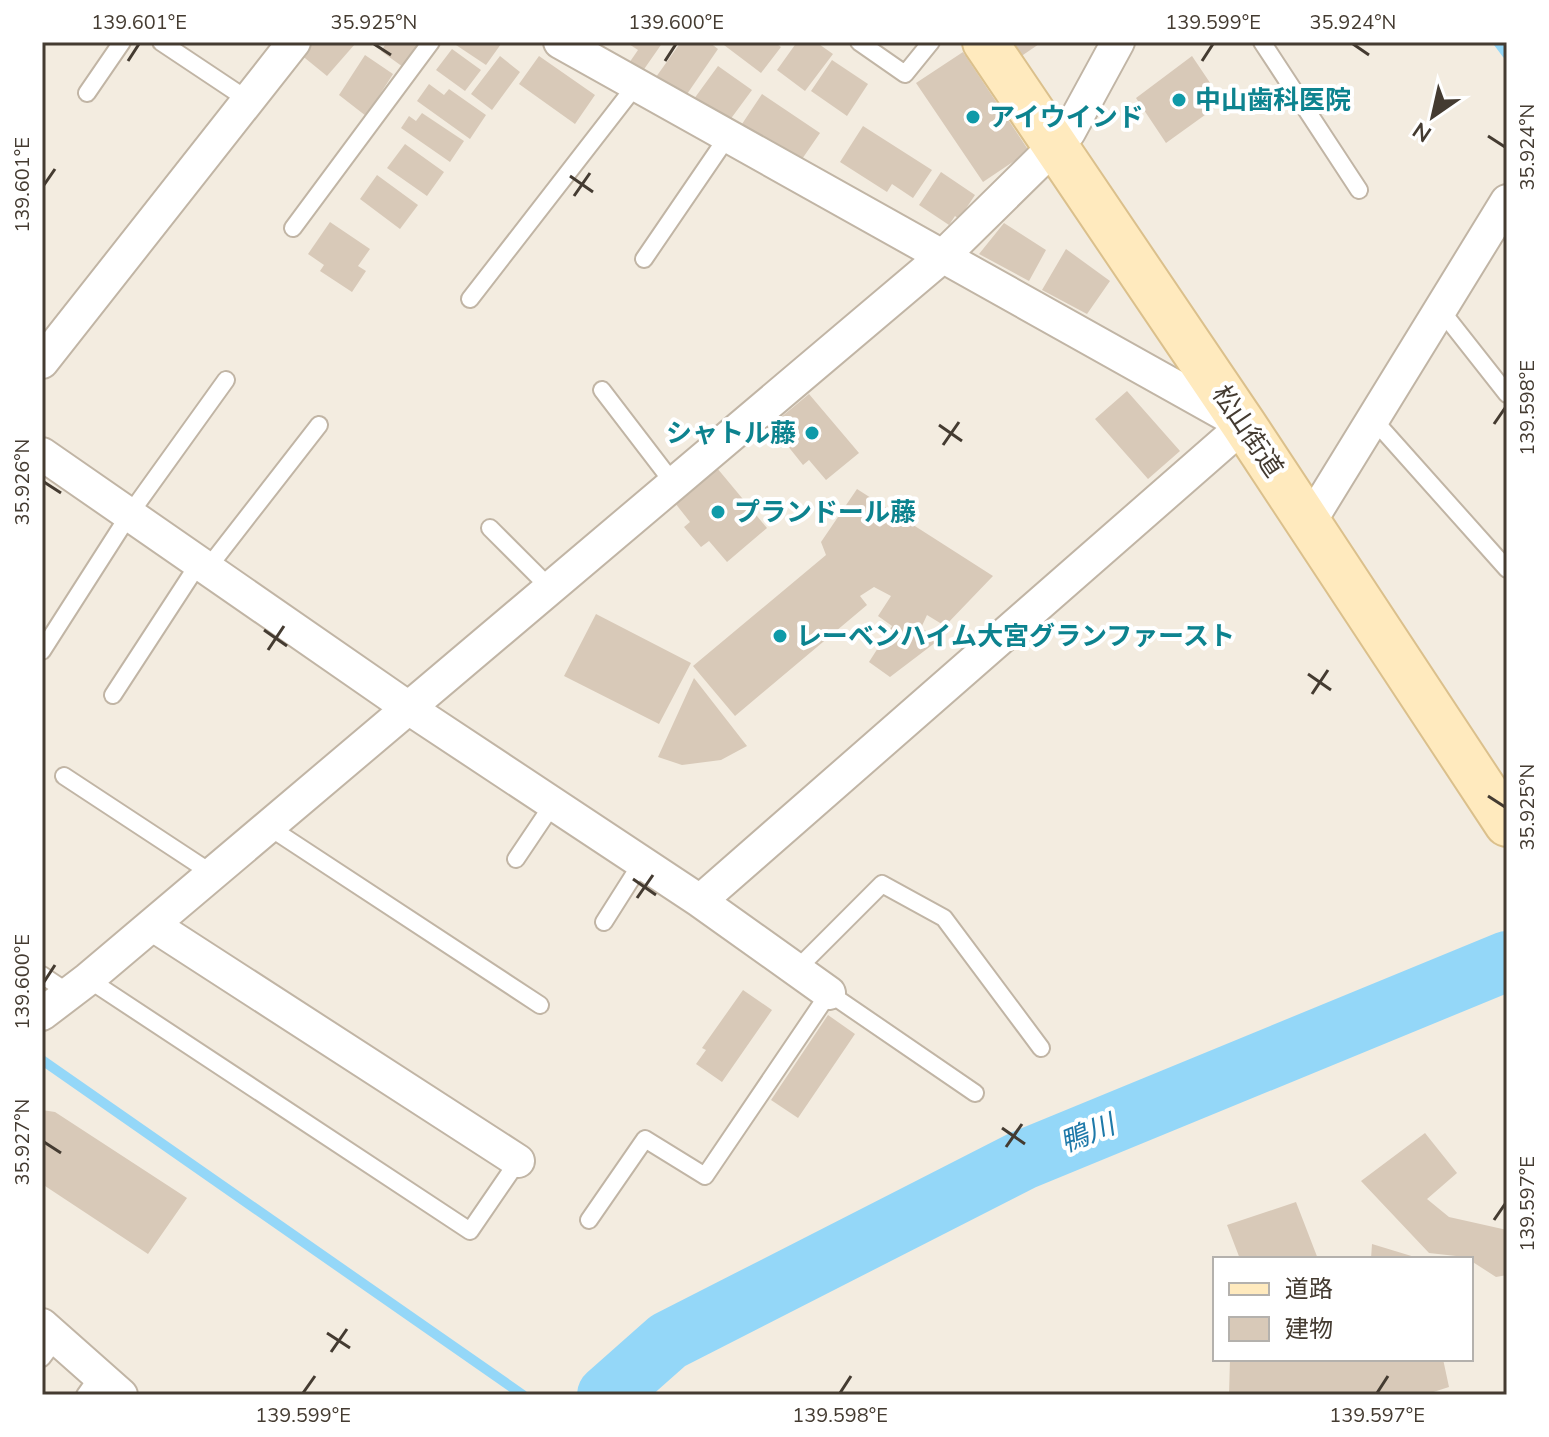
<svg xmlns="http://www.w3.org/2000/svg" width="1549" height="1437" font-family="'Nunito Sans','Noto Sans JP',sans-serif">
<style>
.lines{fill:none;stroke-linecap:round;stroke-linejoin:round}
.stream{stroke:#94d7f8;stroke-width:10}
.river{stroke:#94d7f8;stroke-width:60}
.building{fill:#d8c9b8}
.lane-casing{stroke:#c1b5a5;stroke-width:20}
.street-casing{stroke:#c1b5a5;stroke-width:36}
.secondary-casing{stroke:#dbc08c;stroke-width:48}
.lane{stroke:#fff;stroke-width:16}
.street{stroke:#fff;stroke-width:32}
.secondary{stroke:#ffeabe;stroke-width:44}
.ticks{fill:none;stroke:#443b31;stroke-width:3}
.culture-dot{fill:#0f9aa8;stroke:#fff;stroke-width:3}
.labels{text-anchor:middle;stroke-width:8;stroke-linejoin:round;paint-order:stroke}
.culture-label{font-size:26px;font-weight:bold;fill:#0d838f;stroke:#fff;text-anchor:start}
.street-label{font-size:26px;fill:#443b31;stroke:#fff}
.water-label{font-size:28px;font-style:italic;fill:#1e79a9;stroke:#fff}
.neatline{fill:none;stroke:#443b31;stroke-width:3}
.ticks-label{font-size:20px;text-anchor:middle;fill:#443b31}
</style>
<rect width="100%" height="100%" fill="#f3ece0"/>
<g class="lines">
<path class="stream" d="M1498,42l9,12
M42,1060l481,335"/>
<path class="river" d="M607,1395l61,-54 355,-181 484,-199"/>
</g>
<path class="building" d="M307,42h46l2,2 -28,32 -27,-22z
M387,42h36l-20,25 -22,-16z
M458,42h40l3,2 -15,21 -30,-20z
M626,42h37l-23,33 -13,-9 11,-16z
M681,42h28l9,7 -33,48 -29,-20z
M720,42h54l7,5 -20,26z
M797,42h19l17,12 -28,37 -28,-21z
M1010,42h32l-22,15z
M452,49l29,21 -16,21 -29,-21z
M963,52l66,99 -46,31 -67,-99z
M365,55l28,19 -27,42 -27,-21z
M500,56l20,16 -28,38 -21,-16z
M539,56l56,39 -20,29 -56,-40z
M1192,56l31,46 -57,41 -30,-45z
M832,60l36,24 -21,32 -36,-25z
M718,66l34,24 -28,38 -33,-25z
M429,84l15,11 5,-6 37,26 -16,24 -53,-38z
M762,94l58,39 -20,29 -58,-38z
M422,113l42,28 -14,21 -49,-34 8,-12 7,5z
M863,126l69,44 -19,28 -21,-14 -5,8 -47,-30z
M405,144l39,28 -17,24 -40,-28z
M941,172l34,23 -16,24 -4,-3 -6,9 -30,-20z
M377,175l41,30 -18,24 -40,-30z
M330,222l40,27 -12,17 8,5 -14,21 -32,-21 4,-6 -16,-11z
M1004,223l42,27 -17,31 -50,-27z
M1066,249l44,32 -23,33 -45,-24z
M1127,391l53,60 -32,28 -53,-60z
M809,394l50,59 -33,27 -17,-20 -6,5 -16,-20 4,-2 -17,-20z
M717,468l50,60 -40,34 -18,-21 -8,6 -17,-20 6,-5 -15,-19z
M857,489l136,87 -48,50 -18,-11 -6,13 19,11 -50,38 -21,-15 23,-36 -14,-10 13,-20 -17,-9 -14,9 7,9 -132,111 -42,-50 133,-111 -5,-13z
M596,614l95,49 -32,61 -95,-48z
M694,678l53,68 -26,14 -39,5 -24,-8z
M743,990l29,20 -50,72 -26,-18 10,-14 -4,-2z
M828,1015l27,19 -57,84 -27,-18z
M42,1110l13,2 132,86 -39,56 -106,-70z
M1425,1133l32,40 -30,26 22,18 58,13v45l-11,2 -31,-20 -36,-4 -68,-72z
M1296,1202l22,57h-78l-13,-34z
M1372,1244l46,14v1h-47z
M1230,1359h213l6,28 -25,8h-195z"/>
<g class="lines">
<g class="lane-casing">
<path id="lane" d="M161,42l87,58
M859,42l46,32 26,-32
M1262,42l97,148
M87,93l35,-51
M293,228l138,-186
M644,259l84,-123
M470,299l166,-214
M1440,309l67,85
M602,390l72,94
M1373,419l134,150
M490,528l61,61
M207,569l112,-144
M42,651l87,-136 97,-135
M113,695l86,-132
M64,776l149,98
M269,827l271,178
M516,859l37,-55
M604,922l38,-60
M796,970l86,-86 62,34 97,130
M42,975l27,18
M88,979l382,252 48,-70
M589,1220l56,-81 60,37 124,-183 146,100
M42,1358l15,-20
M85,1395l14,-20"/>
</g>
<g class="street-casing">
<path id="street" d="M560,42l684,383 -544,476
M42,362l252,-320
M42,454l368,255 290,192 129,92
M1309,523l198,-322
M153,925l365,236
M42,1014l46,-35 855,-723 126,-124 49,-90
M42,1325l79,70"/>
</g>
<g class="secondary-casing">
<path id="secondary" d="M985,42l259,383 263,399"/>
</g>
<use href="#lane" class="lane"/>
<use href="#street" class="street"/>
<use href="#secondary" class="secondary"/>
</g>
<path class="ticks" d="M374,44l17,11M1353,44l16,11M128,61l11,-17M665,61l11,-17M1202,61l11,-17M1488,136l17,11M570,176l23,16M44,185l11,-16M574,196l16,-23M1494,424l11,-16M939,425l23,16M943,445l16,-23M44,482l17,11M264,630l23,16M268,650l16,-24M1308,674l23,16M1312,694l16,-24M1488,796l17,11M633,879l23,16M637,898l16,-23M44,982l11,-17M1002,1128l23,16M44,1142l17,11M1006,1147l16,-23M1494,1220l11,-16M327,1333l23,15M331,1352l16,-23M303,1393l12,-17M840,1393l11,-17M1377,1393l11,-17"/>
<g class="culture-dot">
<circle cx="1179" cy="100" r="8"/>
<circle cx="973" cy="117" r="8"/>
<circle cx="812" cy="433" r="8"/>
<circle cx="718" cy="512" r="8"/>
<circle cx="780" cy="636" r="8"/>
</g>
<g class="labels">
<g class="culture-label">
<text x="1195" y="109">中山歯科医院</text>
<text x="989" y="126">アイウインド</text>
<text x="796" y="442" text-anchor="end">シャトル藤</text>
<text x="734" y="521">プランドール藤</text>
<text x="796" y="645">レーベンハイム大宮グランファースト</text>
</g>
<g class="street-label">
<text transform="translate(1248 431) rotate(56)" y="9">松山街道</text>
</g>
<g class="water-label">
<text transform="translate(1087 1133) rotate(-22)" y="10">鴨川</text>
</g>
</g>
<rect width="1549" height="1437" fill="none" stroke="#ffffff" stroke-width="88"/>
<rect x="1213" y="1257" width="260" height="104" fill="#ffffff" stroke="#b4b1ad" stroke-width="2"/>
<rect x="1229" y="1283" width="40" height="12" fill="#ffeabe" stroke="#b4b1ad" stroke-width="2"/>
<text x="1285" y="1297" font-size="24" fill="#443b31">道路</text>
<rect x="1229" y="1317" width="40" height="24" fill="#d8c9b8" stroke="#b4b1ad" stroke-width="2"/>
<text x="1285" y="1337" font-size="24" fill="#443b31">建物</text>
<g transform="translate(1433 116) rotate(214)" stroke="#ffffff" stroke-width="6" paint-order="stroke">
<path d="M0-6L14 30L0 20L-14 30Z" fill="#443b31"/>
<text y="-12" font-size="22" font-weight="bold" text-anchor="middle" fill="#443b31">N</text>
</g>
<rect x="44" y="44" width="1461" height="1349" class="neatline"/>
<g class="ticks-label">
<text x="139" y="29">139.601°E</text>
<text x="374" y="29">35.925°N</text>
<text x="676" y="29">139.600°E</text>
<text x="1213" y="29">139.599°E</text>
<text x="1353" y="29">35.924°N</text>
<text transform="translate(1527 147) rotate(-90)" y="7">35.924°N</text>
<text transform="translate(22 185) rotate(-90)" y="7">139.601°E</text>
<text transform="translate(1527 408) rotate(-90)" y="7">139.598°E</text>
<text transform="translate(22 482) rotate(-90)" y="7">35.926°N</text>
<text transform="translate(1527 807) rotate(-90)" y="7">35.925°N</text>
<text transform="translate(22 982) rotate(-90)" y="7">139.600°E</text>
<text transform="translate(22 1142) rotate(-90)" y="7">35.927°N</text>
<text transform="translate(1527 1204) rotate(-90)" y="7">139.597°E</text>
<text x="303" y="1422">139.599°E</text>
<text x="840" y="1422">139.598°E</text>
<text x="1377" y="1422">139.597°E</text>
</g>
</svg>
